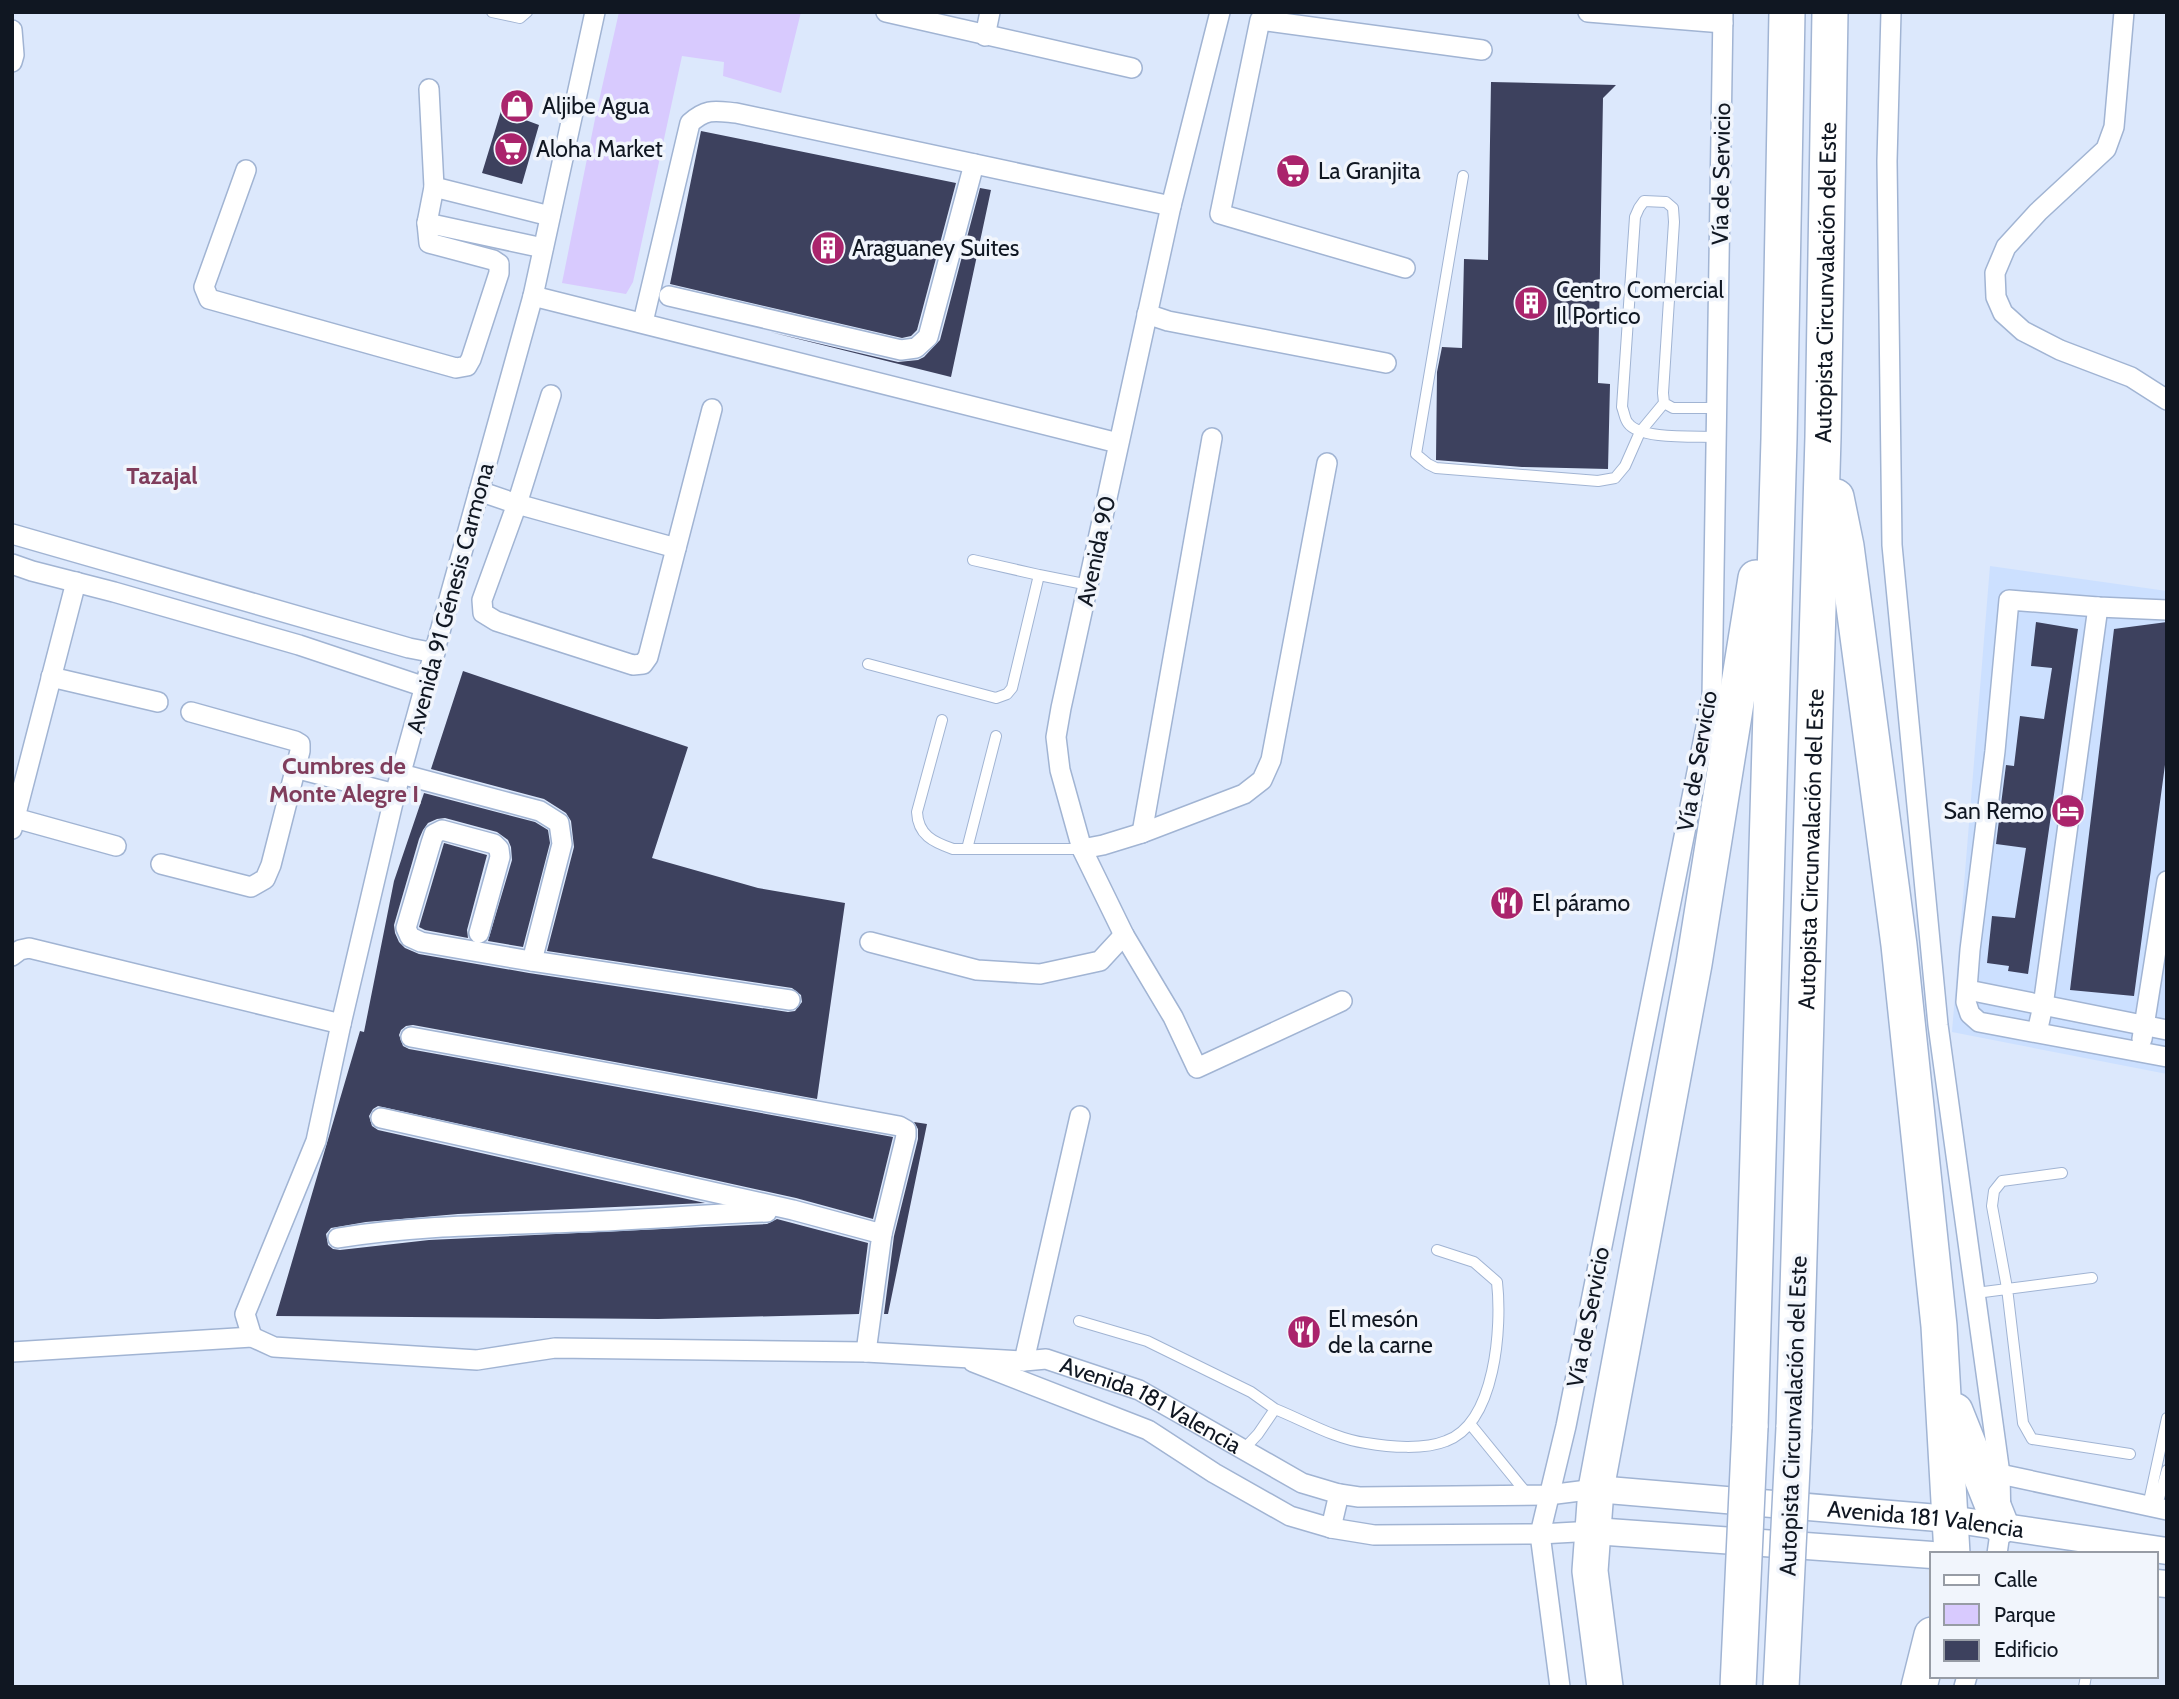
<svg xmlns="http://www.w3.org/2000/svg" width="2179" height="1699" font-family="Cabin,sans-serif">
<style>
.built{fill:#cce0ff}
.green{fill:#d8cafe}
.building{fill:#3d415e}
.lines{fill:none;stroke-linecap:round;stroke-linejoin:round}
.lane-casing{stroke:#a1b4d3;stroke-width:12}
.street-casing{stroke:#a1b4d3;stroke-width:22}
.secondary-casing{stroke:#a1b4d3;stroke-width:29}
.highway-casing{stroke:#a1b4d3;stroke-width:38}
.lane{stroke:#fff;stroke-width:10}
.street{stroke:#fff;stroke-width:19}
.secondary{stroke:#fff;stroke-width:26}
.highway{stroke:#fff;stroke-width:35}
.highway-bridge-casing{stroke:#a1b4d3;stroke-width:38;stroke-linecap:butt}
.highway-bridge{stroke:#fff;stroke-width:35}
.labels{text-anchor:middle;stroke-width:7;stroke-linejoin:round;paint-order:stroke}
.poi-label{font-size:23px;fill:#101722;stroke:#f1f5fc;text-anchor:start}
.street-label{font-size:23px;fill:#101722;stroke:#f1f5fc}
.neighbourhood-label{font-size:24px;font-weight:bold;fill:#803d5c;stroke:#f1f5fc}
</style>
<rect width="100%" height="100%" fill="#dce8fc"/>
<path class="built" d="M1990,566l177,25v483l-215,-42z"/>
<path class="green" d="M619,12h182l-20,81 -58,-17 1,-14 -42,-6 -49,226 -7,12 -64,-11 34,-169z"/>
<path class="building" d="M1491,82l125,3 -13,13 -5,285 12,1 -2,85 -86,-2 -86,-7 1,-88 5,-25 20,1 2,-89 24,1z
M501,111l38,14 -17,59 -40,-11z
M701,131l255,52 -39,147 -6,6 -9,2 -232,-54z
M980,188l11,2 -40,187 -181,-45 128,30 20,-2 6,-3 16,-17z
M2036,622l42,7 -50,345 -20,-3 1,-5 -22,-3 5,-47 23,2 11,-70 -30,-4 10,-79 8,1 6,-50 24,3 8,-51 -21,-2z
M2167,622v128l-33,246 -64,-6 44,-361z
M463,671l225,76 -36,111 106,30 87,15 -28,196 -404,-74 -7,1 -5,4 -2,5 4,11 6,3 484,88 -20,82 -77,-21 -418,-92 -5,3 -4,7 3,10 6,4 327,73 -247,11 -92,8 -35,6 -5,6 2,11 5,4 7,1 89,-10 338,-16 10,-5 91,24 -9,71 -201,5 -382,-3 84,-285 4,1 30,-151 30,-88 111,29 13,8 2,13 -27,104 -35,-6 24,-81 -1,-13 -3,-7 -11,-8 -52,-14 -8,1 -9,4 -5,7 -4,9 -25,86 1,8 4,9 6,6 14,6 110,19 259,39 7,-1 7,-9 -1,-7 -9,-7 -245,-37 27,-104 -3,-26 -5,-8 -22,-14 -113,-30z
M444,843l43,12 -20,75 1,8 -43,-8 -6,-3z
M914,1122l13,2 -39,190h-4l10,-78 24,-97v-10z"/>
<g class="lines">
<g class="lane-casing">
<path id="lane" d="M492,12l28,6 7,-6
M1463,176l-47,278 12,10 8,4 162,13 17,-3 10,-12 15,-34 24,-29
M1716,437c-20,-1 -76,3 -88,-14 -3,-3 -4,-11 -6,-16l13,-190 4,-9 5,-7 22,1 7,6 1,14 -11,171 1,10 9,5h44
M973,560l66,15
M868,664l128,34 11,-4 5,-6 27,-113 50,10
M942,720l-25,92c1,23 16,30 36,37h129
M967,849l29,-113
M2062,1173l-60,8 -8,10 -2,15 15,82 16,135 9,16 98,15
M1976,1293l116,-15
M1079,1321l68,20 104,51 24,17
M1471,1425l57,70
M1243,1450l15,-16 17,-25c30,12 60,30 91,34 23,4 58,7 80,-2 50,-18 56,-115 51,-159l-23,-20 -37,-12
M2148,1506l19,-88
M2156,1509l11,-39
M2084,1687l2,-11"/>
</g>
<g class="street-casing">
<g id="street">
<path d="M886,12l246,56"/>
<path d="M1220,12l-49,194 -110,502 -5,29 4,33 22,79 42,86 49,82 24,51 145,-67"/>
<path d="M1588,12l135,11"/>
<path d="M1891,12l-4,149 5,384 46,480 62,449 1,52 -4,28"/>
<path d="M2124,12l-10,115 -8,22 -68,63 -32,35 -11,26 1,24 7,16 20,18 37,19 71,27 36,23"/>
<path d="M12,30l2,25 -2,7"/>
<path d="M985,36l5,-24"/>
<path d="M246,170l-42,117 5,12 247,69 11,-2 4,-7 28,-86v-9l-6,-4 -64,-17 -2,-20 7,-36 -5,-98"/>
<path d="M434,187l116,29"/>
<path d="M427,223l116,25"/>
<path d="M1405,268l-185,-54 40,-194 222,30"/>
<path d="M533,296l585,147"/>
<path d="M669,296l232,54 15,-2 12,-11 46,-173"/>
<path d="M1147,314l21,7 218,42"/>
<path d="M643,322l47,-199c17,-15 25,-12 46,-10l435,93"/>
<path d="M551,395l-34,109 -35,96 1,13 13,8 137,44 10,-1 5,-7 64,-248"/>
<path d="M479,491l38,13 159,44"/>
<path d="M12,534l397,114 26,5"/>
<path d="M12,564l20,7 82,21 185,53 126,42"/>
<path d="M2167,610l-69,-3 -89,-7 -14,151 -25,199 -4,52 4,12 9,8 188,35"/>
<path d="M51,677l107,25"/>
<path d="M295,768l100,26"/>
<path d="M401,774l139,37 19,12 3,21 -30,117 258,39"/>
<path d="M15,818l101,28"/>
<path d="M12,829l64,-247"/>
<path d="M1142,833l70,-395"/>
<path d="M1082,849l21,-4 39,-12 102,-39 18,-14 9,-20 56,-297"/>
<path d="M161,864l90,23 14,-8 6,-14 29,-114v-7l-5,-3 -104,-29"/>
<path d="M479,933l21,-76 -1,-8 -5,-5 -52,-14 -8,4 -3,9 -25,85 4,9 11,5 110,19"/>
<path d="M870,942l107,28 63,4 60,-13 24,-26"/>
<path d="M12,956l8,-6 9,-2 312,76"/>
<path d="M1968,990l199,40"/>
<path d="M2037,1032l6,-26 55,-399"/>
<path d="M411,1037l488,89 7,4v6l-24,98"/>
<path d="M2142,1039l25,-158"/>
<path d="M381,1118l412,92 89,24 -16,118"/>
<path d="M338,1238c79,-13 161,-13 241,-16 63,-2 126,-8 188,-10"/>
<path d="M252,1337l-7,-23 71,-173 25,-117 54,-230 138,-498 62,-284"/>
<path id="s1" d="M12,1352l240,-15 22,10 203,13 78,-12 311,4 158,9 22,-2 93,31 163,93 37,11 20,3 189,-2 48,-6"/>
<path d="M1024,1361l56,-245"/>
<path d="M973,1362l175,68 66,43 76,43 41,12 43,7 166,-1 54,-3"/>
<path d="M2000,1474l167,36"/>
<path d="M1331,1528l8,-34"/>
<path d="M1560,1687l-20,-153 26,-108 146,-729 11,-685"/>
<path d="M1964,1687l3,-11"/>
</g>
</g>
<g class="secondary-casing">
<g id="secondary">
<path id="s2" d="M1596,1489l354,30 217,32"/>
<path d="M1594,1531l338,24"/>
<path d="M2156,1583l11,1"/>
</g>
</g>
<g class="highway-casing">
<g id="highway">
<path d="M1836,497l10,49 53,399 40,381 13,228"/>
<path d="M1955,1411l46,115"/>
<path d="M1750,1427l29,-988 8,-427"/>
<path id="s3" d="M1794,1428l29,-991 7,-425"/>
<path d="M1605,1687l-15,-116 6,-82 98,-525 62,-386"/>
<path d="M1919,1687l13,-52"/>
</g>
</g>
<use href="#lane" class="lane"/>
<use href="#street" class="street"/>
<use href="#secondary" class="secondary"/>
<use href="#highway" class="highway"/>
<g class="highway-bridge-casing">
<path id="highway-bridge" d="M1738,1687l12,-260
M1781,1687l13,-259"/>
</g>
<use href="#highway-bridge" class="highway-bridge"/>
</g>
<defs>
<g id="shop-disc" transform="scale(1.75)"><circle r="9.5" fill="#aa246c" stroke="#f1f5fc"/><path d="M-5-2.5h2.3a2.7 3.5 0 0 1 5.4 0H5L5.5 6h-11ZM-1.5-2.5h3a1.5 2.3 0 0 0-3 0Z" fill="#fff"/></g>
<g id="supermarket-disc" transform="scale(1.75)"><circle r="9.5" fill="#aa246c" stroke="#f1f5fc"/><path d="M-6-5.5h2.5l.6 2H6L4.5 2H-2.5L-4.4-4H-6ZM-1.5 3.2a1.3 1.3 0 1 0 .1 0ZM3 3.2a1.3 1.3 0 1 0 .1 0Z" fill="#fff"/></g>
<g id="building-disc" transform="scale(1.75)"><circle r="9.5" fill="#aa246c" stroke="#f1f5fc"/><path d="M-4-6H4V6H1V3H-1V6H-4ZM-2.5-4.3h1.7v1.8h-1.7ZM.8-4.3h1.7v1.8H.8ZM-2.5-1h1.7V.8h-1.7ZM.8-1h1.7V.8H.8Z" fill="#fff"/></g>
<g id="hotel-disc" transform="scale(1.75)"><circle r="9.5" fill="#aa246c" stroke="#f1f5fc"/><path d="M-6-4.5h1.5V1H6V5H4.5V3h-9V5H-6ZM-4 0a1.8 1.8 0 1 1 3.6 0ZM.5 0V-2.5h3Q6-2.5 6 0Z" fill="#fff"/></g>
<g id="restaurant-disc" transform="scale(1.75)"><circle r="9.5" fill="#aa246c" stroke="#f1f5fc"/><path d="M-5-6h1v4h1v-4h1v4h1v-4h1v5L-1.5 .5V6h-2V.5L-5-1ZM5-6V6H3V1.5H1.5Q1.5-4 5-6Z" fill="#fff"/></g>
</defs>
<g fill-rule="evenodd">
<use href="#shop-disc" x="517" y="106"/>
<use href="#supermarket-disc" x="511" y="149"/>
<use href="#supermarket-disc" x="1293" y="171"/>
<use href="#building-disc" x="828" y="248"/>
<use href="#building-disc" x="1531" y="303"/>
<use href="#hotel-disc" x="2068" y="811"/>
<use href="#restaurant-disc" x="1507" y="903"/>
<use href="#restaurant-disc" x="1304" y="1332"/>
</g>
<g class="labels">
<g class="poi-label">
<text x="542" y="114">Aljibe Agua</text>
<text x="536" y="157">Aloha Market</text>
<text x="1318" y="179">La Granjita</text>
<text x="852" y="256">Araguaney Suites</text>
<text x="1556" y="298">Centro Comercial<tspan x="1556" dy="26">Il Portico</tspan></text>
<text x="2044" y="819" text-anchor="end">San Remo</text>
<text x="1532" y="911">El páramo</text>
<text x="1328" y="1327">El mesón<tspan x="1328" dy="26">de la carne</tspan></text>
</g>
<g class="street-label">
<text transform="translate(1721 174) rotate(-89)" y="8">Vía de Servicio</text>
<text dy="8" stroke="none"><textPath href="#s3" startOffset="1146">Autopista Circunvalación del Este</textPath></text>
<text transform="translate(1096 551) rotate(-78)" y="8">Avenida 90</text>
<text transform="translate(450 598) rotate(-75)" y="8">Avenida 91 Génesis Carmona</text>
<text transform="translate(1697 761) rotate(-80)" y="8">Vía de Servicio</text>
<text dy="8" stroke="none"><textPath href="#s3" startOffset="579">Autopista Circunvalación del Este</textPath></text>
<text transform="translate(1588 1317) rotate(-79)" y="8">Vía de Servicio</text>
<text dy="8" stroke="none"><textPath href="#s1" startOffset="1153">Avenida 181 Valencia</textPath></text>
<text transform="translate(1793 1416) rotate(-88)" y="8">Autopista Circunvalación del Este</text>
<text dy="8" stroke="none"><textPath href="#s2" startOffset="331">Avenida 181 Valencia</textPath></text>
</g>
<g class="neighbourhood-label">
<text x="162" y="484">Tazajal</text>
<text x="344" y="774">Cumbres de<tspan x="344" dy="28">Monte Alegre I</tspan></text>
</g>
</g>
<rect width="2179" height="1699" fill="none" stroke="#101722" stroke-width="28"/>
<rect x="1930" y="1552" width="228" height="126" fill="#f1f5fc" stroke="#979ca5" stroke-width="2"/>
<rect x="1944" y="1575" width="35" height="10" fill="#ffffff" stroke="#979ca5" stroke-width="2"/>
<text x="1994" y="1587" font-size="21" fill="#101722">Calle</text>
<rect x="1944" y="1604" width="35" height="21" fill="#d8cafe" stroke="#979ca5" stroke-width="2"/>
<text x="1994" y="1622" font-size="21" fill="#101722">Parque</text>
<rect x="1944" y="1640" width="35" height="21" fill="#3d415e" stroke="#979ca5" stroke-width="2"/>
<text x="1994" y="1657" font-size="21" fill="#101722">Edificio</text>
</svg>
